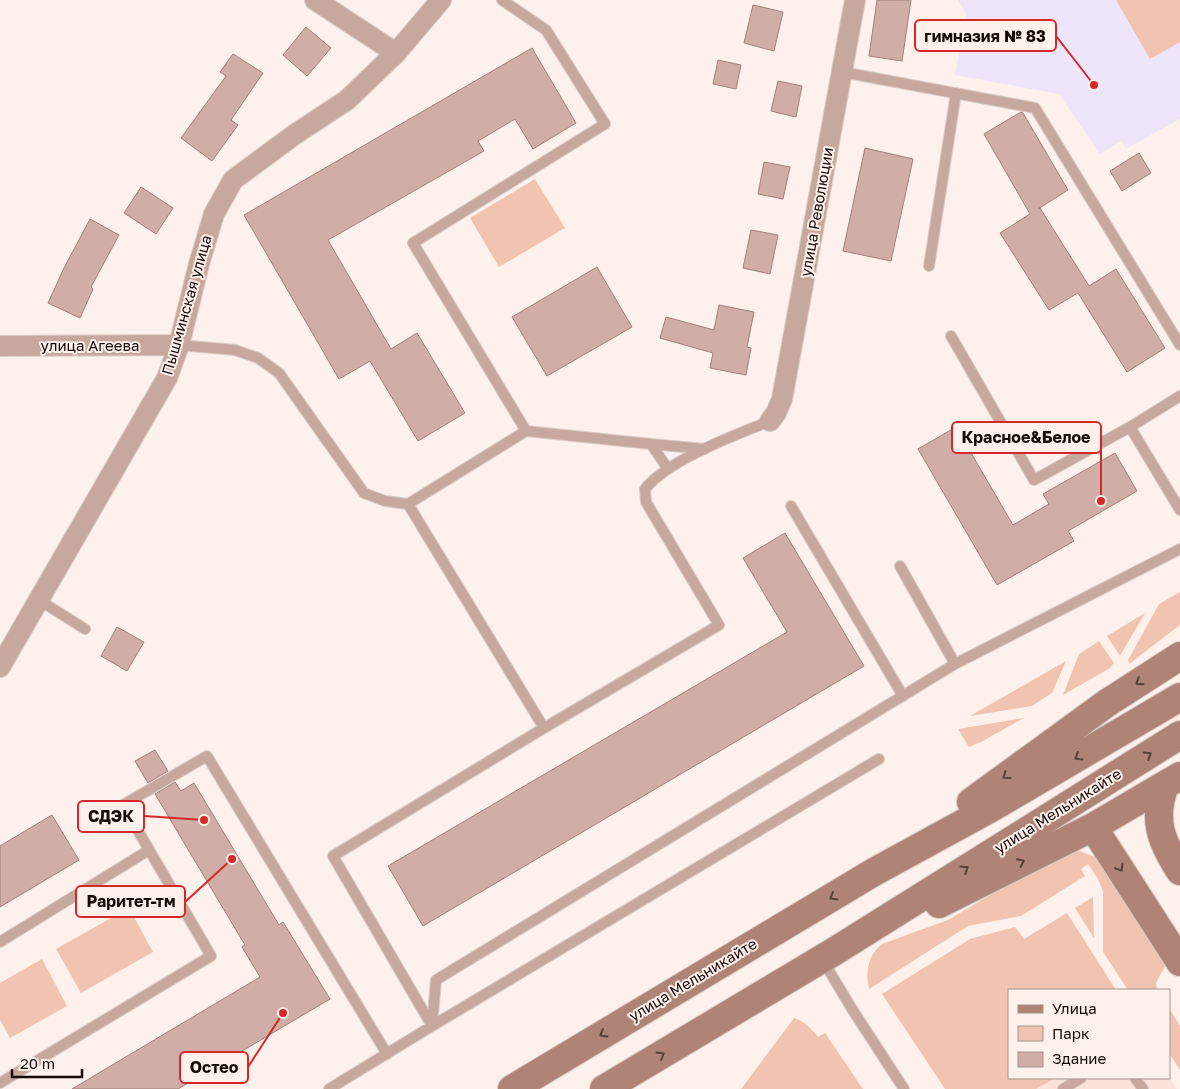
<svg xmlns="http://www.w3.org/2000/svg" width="1180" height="1089" font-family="'Golos Text',sans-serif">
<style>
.built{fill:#fce2d8}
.education{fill:#eee5fa}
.green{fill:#f1c4b1}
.building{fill:#d0ada7;stroke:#a2817b}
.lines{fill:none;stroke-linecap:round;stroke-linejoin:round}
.lane-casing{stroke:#d9cbc6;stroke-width:12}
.street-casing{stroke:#d9cbc6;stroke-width:22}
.secondary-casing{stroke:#d9cbc6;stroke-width:30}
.lane{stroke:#c7a89f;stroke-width:10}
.street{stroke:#c7a89f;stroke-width:20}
.secondary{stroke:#af8376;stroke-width:28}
.oneway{stroke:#5a4038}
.labels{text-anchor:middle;stroke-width:4;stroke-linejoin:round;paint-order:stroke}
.street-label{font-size:15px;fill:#150a06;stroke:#fef0ea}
.leader{fill:none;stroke:#d62828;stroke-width:2}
.callout-dot{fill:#d62828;stroke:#fef0ea;stroke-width:2}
.callout{fill:#fef0ea;stroke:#d62828;stroke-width:2}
.callout-label{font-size:16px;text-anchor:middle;font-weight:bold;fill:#150a06}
</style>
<rect width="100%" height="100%" fill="#fef0ea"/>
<path class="built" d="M1025,1078h144l8,11h-171z"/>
<path class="education" d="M958,0h222v119l-54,30 -5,-8 -21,13 -41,-60 -104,-19 11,-61z"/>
<path class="green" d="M1116,0h64v42l-30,17z
M535,179l30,49 -66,39 -29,-49z
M1180,592v33l-51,39 -1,-4 31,-56z
M1145,613l-25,43 -13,-20z
M1099,641l15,22 -4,5 -47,27 16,-41z
M1066,661l-14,32 -20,13 -62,10z
M1024,718l-43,24 -12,5 -11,-18z
M1077,850l18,7 9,11 61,98 -9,17 1,7h-29l-25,-38v-61l-5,-12 -10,-15 -7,5 4,7 -64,40 -53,10 -99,63c-4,-17 -1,-34 13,-45l66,-24 107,-64z
M1093,897l1,41 -19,-30z
M129,908l24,44 -72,41 -25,-44z
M1067,913l49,77h-107v88h46l-19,11h-91l-63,-95 88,-55 45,-12 9,12z
M42,959l25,47 -57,32 -10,-18v-37z
M1169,1008l11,18v44l-11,-17z
M794,1018c11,4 17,10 24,19l7,-4 38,56h-122z"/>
<path class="building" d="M877,0h34l-9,61 -33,-5z
M753,5l30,7 -9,39 -30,-8z
M306,27l25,21 -24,28 -24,-21z
M532,48l44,75 -43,26 -18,-30 -37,22 6,10 -156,89 63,109 26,-16 48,80 -47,28 -48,-80 -31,18 -95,-164z
M233,54l30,19 -32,47 7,5 -26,36 -31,-23 45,-62 -6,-4z
M718,60l23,5 -5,24 -23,-5z
M778,81l24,5 -6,31 -25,-6z
M1021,112l2,1 45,77 -30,19 2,-1 49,78 27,-17 49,79 -38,24 -49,-79 -29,17 -49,-77 30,-19 -46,-80z
M865,148l48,11 -22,102 -48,-10z
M1139,153l12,20 -29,18 -12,-20z
M764,162l26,5 -7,32 -25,-5z
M141,187l32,21 -17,26 -32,-21z
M90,219l29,16 -28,52 2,2 -13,29 -32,-15 16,-35z
M751,230l27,5 -8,39 -27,-6z
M597,267l35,60 -85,49 -35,-59z
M719,305l35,7 -7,35 4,1 -5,27 -36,-7 3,-15 -53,-15 6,-21 48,13z
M956,427l57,98 36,-21 -6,-10 72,-41 22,38 -69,40 6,10 -77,44 -79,-136z
M785,533l79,133 -441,260 -35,-60 399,-234 -44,-74z
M117,627l27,15 -17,29 -26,-15z
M155,750l13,21 -20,12 -13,-22z
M175,782l6,9 13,-8 85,142 4,-3 47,77 -152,90h-106l188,-112 -18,-30 3,-2 -90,-151z
M52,815l27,45 -79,47v-61z"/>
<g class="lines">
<g class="lane-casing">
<path id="lane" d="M502,0l44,30 59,94 -192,119 113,188
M842,72l193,36 145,237
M929,266l27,-173
M951,336l83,144 96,-53 50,-31
M179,345l56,5 23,8 21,15 85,120 21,8 23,3 118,-73 125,13 17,25
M770,421c-35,14 -102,39 -125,68l1,13 73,123 -175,103 -211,128 99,170 447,-267
M1130,427l50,83
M651,444l54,5
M408,504l136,224
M791,506l112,190
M900,566l55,98
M39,600l46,29
M0,942l149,-92
M822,959l30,50 52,80
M1135,1078l8,11
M0,1083l211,-127 -88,-151 84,-49 180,298
M329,1089l103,-63 4,-46 519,-316 225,-115
M1063,1089l18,-11"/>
</g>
<g class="street-casing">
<path id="street" d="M315,0l81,53
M0,346l179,-1
M770,421l6,-8 6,-14 73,-399
M0,667l167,-289 12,-33 20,-81 15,-50 19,-34 61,-45 53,-35 49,-47 45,-53"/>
</g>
<g class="secondary-casing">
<path id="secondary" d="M1165,785c-13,35 -4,56 15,86
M971,802l136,-99 73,-47
M1093,827l87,135
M939,904l154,-77 87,-51
M512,1089l362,-217 119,-65 187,-110
M604,1089l231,-138 345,-216"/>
</g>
<use href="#lane" class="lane"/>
<use href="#street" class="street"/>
<use href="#secondary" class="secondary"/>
</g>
<defs><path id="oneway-chevron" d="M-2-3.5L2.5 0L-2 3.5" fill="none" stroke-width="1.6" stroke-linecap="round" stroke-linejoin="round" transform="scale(1.25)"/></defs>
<g class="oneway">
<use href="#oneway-chevron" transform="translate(1139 682) rotate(147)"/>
<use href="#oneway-chevron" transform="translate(1148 755) rotate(-32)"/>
<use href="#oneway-chevron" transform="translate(1078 757) rotate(150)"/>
<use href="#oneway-chevron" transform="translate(1006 776) rotate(144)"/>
<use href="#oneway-chevron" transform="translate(1021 862) rotate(-26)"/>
<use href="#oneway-chevron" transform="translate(1120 868) rotate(57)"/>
<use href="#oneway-chevron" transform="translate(965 869) rotate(-32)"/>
<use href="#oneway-chevron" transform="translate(833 897) rotate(149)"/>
<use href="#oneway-chevron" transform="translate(603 1034) rotate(149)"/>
<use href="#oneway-chevron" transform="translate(661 1055) rotate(-31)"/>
</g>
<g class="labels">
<g class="street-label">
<text transform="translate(817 212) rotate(-80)" y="5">улица Революции</text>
<text transform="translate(187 305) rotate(-74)" y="5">Пышминская улица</text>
<text x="90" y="351">улица Агеева</text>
<text transform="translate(1058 811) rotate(-32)" y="5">улица Мельникайте</text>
<text transform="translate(693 980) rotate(-31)" y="5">улица Мельникайте</text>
</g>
</g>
<path class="leader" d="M1094 85L1056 36M1101 501L1101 437M204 820L144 816M232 859L185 902M283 1013L248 1067"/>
<g class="callout-dot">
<circle cx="1094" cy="85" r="5"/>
<circle cx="1101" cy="501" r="5"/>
<circle cx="204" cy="820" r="5"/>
<circle cx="232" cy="859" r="5"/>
<circle cx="283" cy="1013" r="5"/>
</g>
<g class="callout">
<rect x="915" y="20" width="141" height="31" rx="5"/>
<rect x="952" y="422" width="149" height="31" rx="5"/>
<rect x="78" y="801" width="66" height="31" rx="5"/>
<rect x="76" y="886" width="109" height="31" rx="5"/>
<rect x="180" y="1052" width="68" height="31" rx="5"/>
</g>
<g class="callout-label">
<text x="985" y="42">гимназия № 83</text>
<text x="1026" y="443">Красное&amp;Белое</text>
<text x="111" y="822">СДЭК</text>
<text x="131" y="907">Раритет-тм</text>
<text x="214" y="1073">Остео</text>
</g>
<rect x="1008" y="989" width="162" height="90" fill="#fef0ea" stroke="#a1948f"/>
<rect x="1018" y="1005" width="25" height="8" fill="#af8376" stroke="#a1948f"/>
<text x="1052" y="1014" font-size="15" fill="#150a06">Улица</text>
<rect x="1018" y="1026" width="25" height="15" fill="#f1c4b1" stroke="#a1948f"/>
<text x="1052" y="1039" font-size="15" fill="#150a06">Парк</text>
<rect x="1018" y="1052" width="25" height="15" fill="#d0ada7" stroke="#a1948f"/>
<text x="1052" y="1064" font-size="15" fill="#150a06">Здание</text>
<path d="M12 1069v8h70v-8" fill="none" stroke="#150a06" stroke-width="2.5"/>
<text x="20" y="1069" font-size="15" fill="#150a06" stroke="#fef0ea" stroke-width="4" paint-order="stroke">20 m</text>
</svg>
